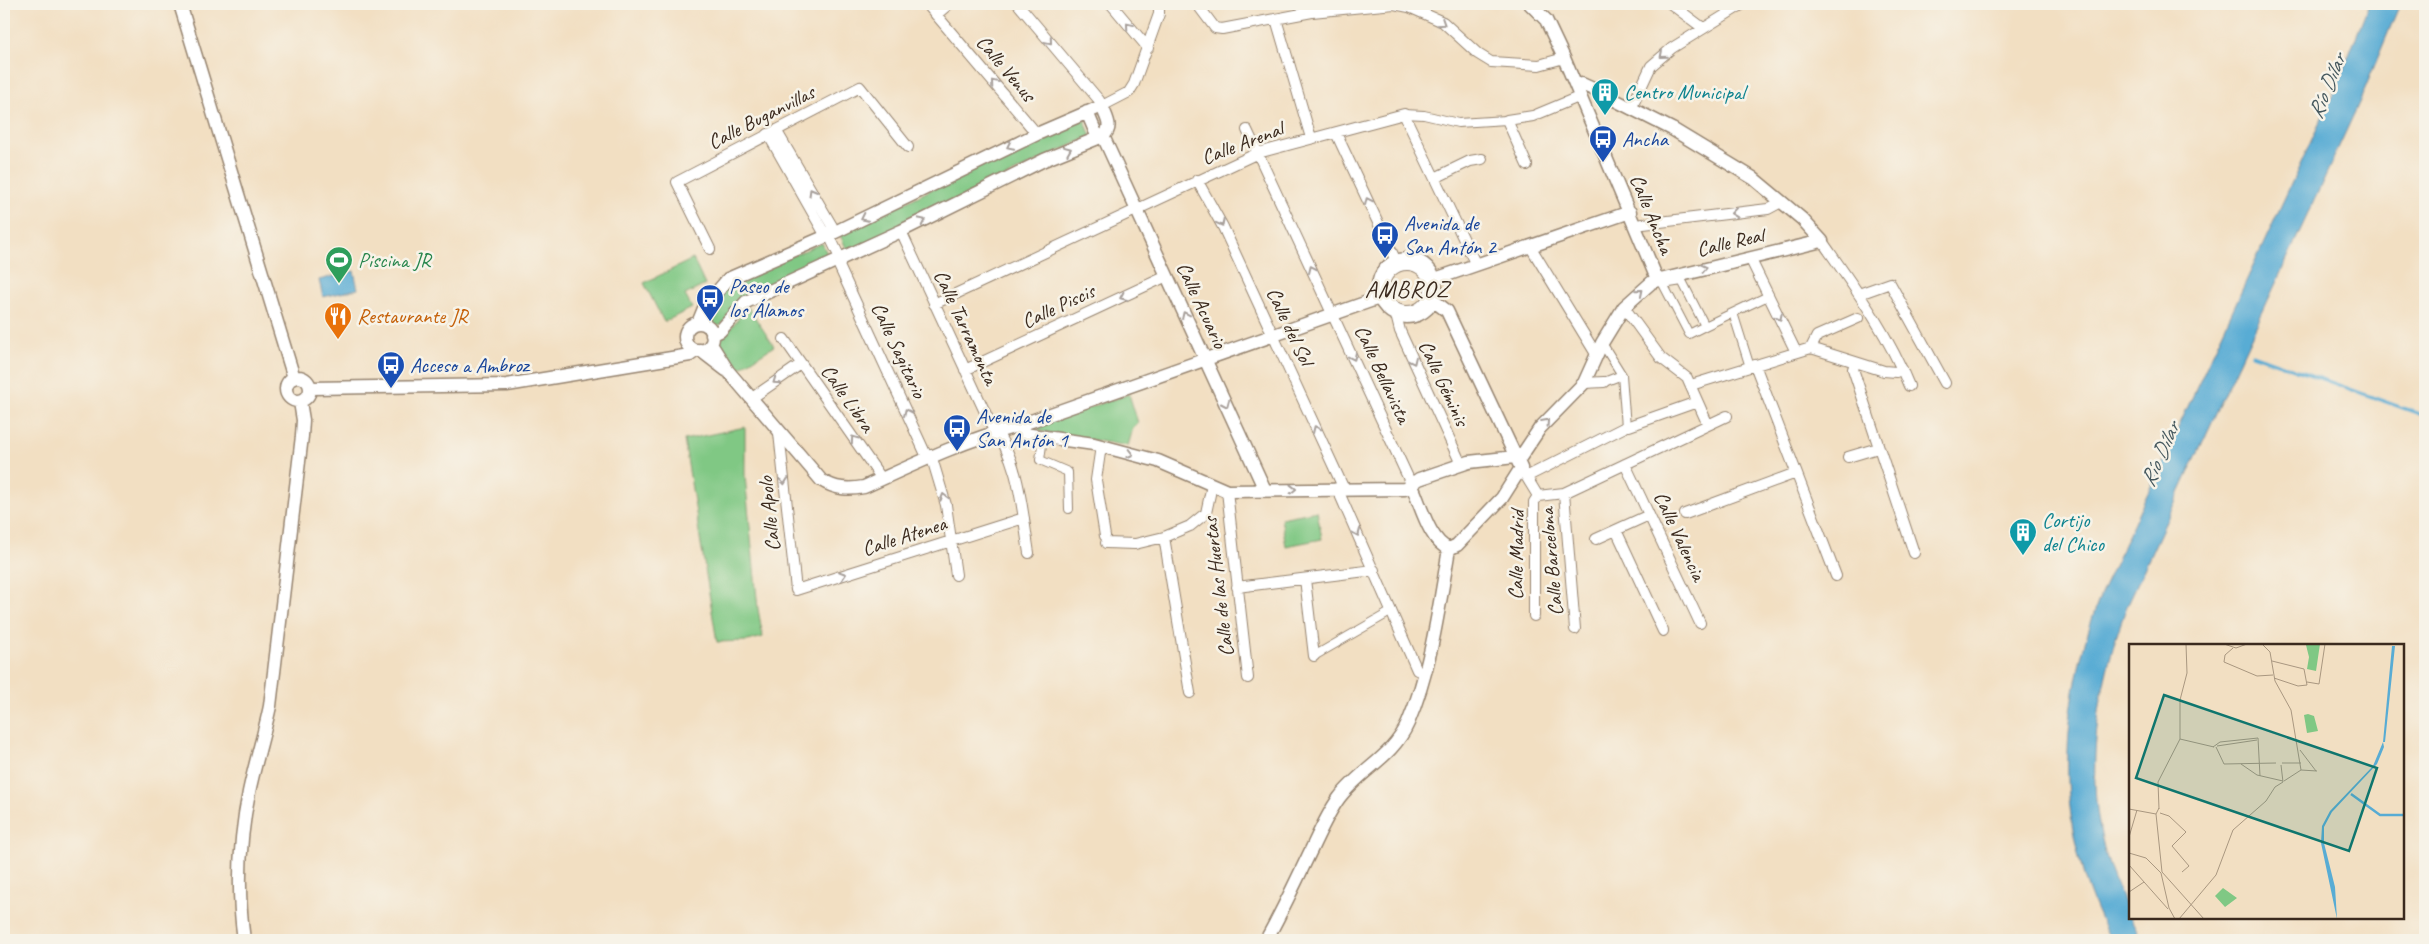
<svg xmlns="http://www.w3.org/2000/svg" width="2429" height="944" font-family="Caveat,sans-serif">
<style>
.green{fill:#80c884;stroke:#5e7951}
.water{fill:#58acd4;stroke:#4a6b79}
.lines{fill:none;stroke-linecap:round;stroke-linejoin:round}
.stream{stroke:#58acd4;stroke-width:3}
.pedestrian-casing{stroke:#968470;stroke-width:10}
.minor-casing{stroke:#968470;stroke-width:12}
.tertiary-casing{stroke:#968470;stroke-width:15}
.pedestrian{stroke:#fff;stroke-width:8}
.minor{stroke:#fff;stroke-width:10}
.tertiary{stroke:#fff;stroke-width:12}
.oneway{stroke:#a79f9a}
.labels{text-anchor:middle;stroke-width:5;stroke-linejoin:round;paint-order:stroke}
.street-label{font-size:21px;fill:#3b2a1e;stroke:#f7f3e8}
.culture-label{font-size:21px;fill:#0d838f;stroke:#f7f3e8;text-anchor:start}
.transit-label{font-size:21px;fill:#164399;stroke:#f7f3e8;text-anchor:start}
.leisure-label{font-size:21px;fill:#27864d;stroke:#f7f3e8;text-anchor:start}
.food-label{font-size:21px;fill:#c56008;stroke:#f7f3e8;text-anchor:start}
.water-label{font-size:22px;font-style:italic;fill:#45585e;stroke:#f7f3e8}
.quarter-label{font-size:24px;letter-spacing:1px;fill:#3b2a1e;stroke:#f7f3e8}
.inset-river{fill:none;stroke:#58acd4;stroke-width:2.5}
.inset-road{fill:none;stroke:#a99780;stroke-width:1}
.view{fill:#0f766e;fill-opacity:0.15;stroke:#0f766e;stroke-width:2.5}
.inset-edge{fill:none;stroke:#3b2a1e;stroke-width:2.5}
</style>
<rect width="100%" height="100%" fill="#f7f3e8"/>
<filter id="ink" filterUnits="userSpaceOnUse"><feTurbulence type="fractalNoise" baseFrequency=".02" numOctaves="2"/><feDisplacementMap in="SourceGraphic" scale="10" xChannelSelector="R" yChannelSelector="G"/><feConvolveMatrix kernelMatrix="1 2 1 2 8 2 1 2 1" color-interpolation-filters="sRGB"/></filter>
<filter id="wash" filterUnits="userSpaceOnUse"><feTurbulence type="fractalNoise" baseFrequency=".0096" numOctaves="4" result="noise"/><feDisplacementMap in="SourceGraphic" scale="20" xChannelSelector="R" yChannelSelector="G"/><feGaussianBlur stdDeviation="1.12" result="paint"/><feColorMatrix in="noise" values="0 0 0 0 0 0 0 0 0 0 0 0 0 0 0 0 0 1.4 0 .05"/><feComposite in="paint" operator="in"/></filter>
<g filter="url(#wash)">
<rect width="100%" height="100%" fill="#f2dfc2"/>
<path class="green" d="M1084,119l7,17 -243,116 -8,-17 193,-96z
M822,243l8,17 -86,40 -23,25 -7,1 -10,-7 2,-10 25,-27z
M693,259l12,26 -20,10 7,13 -28,14 -20,-39z
M748,307l26,39 -39,25 -17,-28z
M1129,394l9,29 -5,5 -5,18 -89,-15v-6z
M745,427v49l13,133 5,28 -15,4 -31,1 -33,-202z
M1317,511l5,28 -36,7 -5,-28z"/>
<path class="water" d="M2369,4h31l-41,99 -232,503c-31,82 -46,179 -16,265 9,24 19,47 31,69h-31c-59,-109 -53,-233 -10,-346l237,-511z
M354,271l4,18 -35,8 -4,-17z"/>
<g class="lines">
<path class="stream" d="M2252,354l173,62"/>
</g>
</g>
<g filter="url(#ink)">
<g class="lines">
<g class="pedestrian-casing">
<path id="pedestrian" d="M1404,114l20,1 34,8 49,-3
M1385 288a22 22 0 1 1 44 0a22 22 0 1 1-44 0Z
M1682,281l23,45 -16,8 -26,-50z
M1733,313l17,54
M1705,326l63,-30
M1602,343l20,32 4,52
M1604,382l18,-7
M1043,437l-3,23 28,12 1,37
M1314,656l78,-45"/>
</g>
<g class="minor-casing">
<path id="minor" d="M927,4l110,130
M1018,4l81,96 3,6 27,-14 5,-8 25,-70v-10
M1111,4l37,44
M1197,4l18,24 7,1 90,-17 82,-8 15,3 34,15 35,32 13,8 48,3 25,-7
M1671,4l32,24
M936,15l13,-11
M1276,19l35,119
M1631,109l20,-43 21,-18 71,-44
M776,130l56,96 -3,9
M1247,130l165,356
M1336,133l60,128
M768,134l55,97 6,4 12,25 -2,6 88,191
M1527,165l-20,-45 26,-4 48,-20
M1435,178l35,-17 12,-2
M1197,180l26,47 121,262
M1635,225l133,-16 13,-7
M901,231l90,194c29,34 31,86 38,128
M1822,241c32,46 66,92 87,145
M1530,246l66,108
M710,249l-33,-67 183,-95 48,60
M1750,258l46,94
M1859,294l31,-11 55,100
M934,304l324,-151 146,-39 72,151
M1624,307l37,51 26,20 21,47
M1396,315l4,16 61,133
M784,339l98,140
M1811,348l73,23 12,1 6,-3
M1855,363l-2,6 61,184
M1755,365l81,211
M965,370l202,-94
M1584,383l20,-1
M1691,385l120,-37 6,-12 41,-18
M752,398l49,-34
M1629,426l68,-24
M779,433l17,157 228,-72
M1101,446l-5,34 9,56
M931,455l15,50 10,70
M1848,457l30,-9
M1625,464l75,159
M1521,468l17,28 26,-3 163,-77
M1528,476l95,-48
M1337,488l80,182 8,3
M1227,491l21,187
M1564,493l11,136
M1685,514l111,-41
M1616,530l47,101
M1164,537l26,156
M1596,539l53,-24
M1106,543l29,1 29,-7 26,-11 16,-13 6,-28
M1305,579l9,77
M1237,587l137,-17
M1534,616v-114l4,-6"/>
</g>
<g class="tertiary-casing">
<path id="tertiary" d="M180,4l114,374
M1530,4l16,16 18,38 93,221
M1087,112l11,26
M1103,136l162,354
M1378 288a29 29 0 1 1 58 0a29 29 0 1 1-58 0Z
M1435,279l195,-67
M1434,301l13,10 74,157 -19,30 -45,47 -8,4
M698,323l7,-17 23,-27 101,-44 208,-101 65,-28c4,12 12,21 1,30l-59,24 -143,71 -155,71 -26,29 -8,4
M685 337a14 14 0 1 1 28 0a14 14 0 1 1-28 0Z
M711,344l17,27 93,109c14,9 27,10 43,7 53,-24 96,-45 153,-61l362,-128
M700,350l26,20
M286 389a12 12 0 1 1 24 0a12 12 0 1 1-24 0Z
M311,388l196,-3 183,-30 7,-5
M1017,426l7,8 70,10 64,17 69,30 178,-2 14,-10 50,-17 46,-5
M1518,461l22,-33 44,-45 18,-40 22,-36 28,-25 170,-41 -20,-22 -49,-41 -81,-49 -79,-40 -11,-5 -5,2
M1412,486c9,19 17,55 37,63
M244,940c-7,-50 -5,-99 5,-148 6,-29 15,-57 21,-86l32,-270 1,-16 -3,-18
M1266,940c17,-30 31,-61 46,-92 8,-17 16,-35 27,-50 21,-28 54,-41 69,-75 23,-54 31,-116 41,-174"/>
</g>
<use href="#pedestrian" class="pedestrian"/>
<use href="#minor" class="minor"/>
<use href="#tertiary" class="tertiary"/>
</g>
<defs><path id="oneway-chevron" d="M-2-3.5L2.5 0L-2 3.5" fill="none" stroke-width="1.6" stroke-linecap="round" stroke-linejoin="round" transform="scale(1.25)"/></defs>
<g class="oneway">
<use href="#oneway-chevron" transform="translate(1442 23) rotate(33)"/>
<use href="#oneway-chevron" transform="translate(1129 26) rotate(-130)"/>
<use href="#oneway-chevron" transform="translate(1049 41) rotate(50)"/>
<use href="#oneway-chevron" transform="translate(1663 55) rotate(139)"/>
<use href="#oneway-chevron" transform="translate(994 83) rotate(-130)"/>
<use href="#oneway-chevron" transform="translate(1010 146) rotate(154)"/>
<use href="#oneway-chevron" transform="translate(1068 150) rotate(-22)"/>
<use href="#oneway-chevron" transform="translate(812 192) rotate(-120)"/>
<use href="#oneway-chevron" transform="translate(1368 201) rotate(-115)"/>
<use href="#oneway-chevron" transform="translate(1734 213) rotate(173)"/>
<use href="#oneway-chevron" transform="translate(864 218) rotate(154)"/>
<use href="#oneway-chevron" transform="translate(922 221) rotate(-26)"/>
<use href="#oneway-chevron" transform="translate(1221 223) rotate(62)"/>
<use href="#oneway-chevron" transform="translate(1704 268) rotate(-13)"/>
<use href="#oneway-chevron" transform="translate(1312 269) rotate(-115)"/>
<use href="#oneway-chevron" transform="translate(1640 292) rotate(-40)"/>
<use href="#oneway-chevron" transform="translate(1123 297) rotate(155)"/>
<use href="#oneway-chevron" transform="translate(1185 315) rotate(-115)"/>
<use href="#oneway-chevron" transform="translate(1779 317) rotate(64)"/>
<use href="#oneway-chevron" transform="translate(1353 357) rotate(65)"/>
<use href="#oneway-chevron" transform="translate(1413 361) rotate(65)"/>
<use href="#oneway-chevron" transform="translate(776 381) rotate(145)"/>
<use href="#oneway-chevron" transform="translate(1226 404) rotate(66)"/>
<use href="#oneway-chevron" transform="translate(907 412) rotate(-115)"/>
<use href="#oneway-chevron" transform="translate(1546 422) rotate(-48)"/>
<use href="#oneway-chevron" transform="translate(1316 429) rotate(-115)"/>
<use href="#oneway-chevron" transform="translate(854 439) rotate(-125)"/>
<use href="#oneway-chevron" transform="translate(1130 454) rotate(14)"/>
<use href="#oneway-chevron" transform="translate(784 481) rotate(84)"/>
<use href="#oneway-chevron" transform="translate(1293 489) rotate(-1)"/>
<use href="#oneway-chevron" transform="translate(944 497) rotate(-106)"/>
<use href="#oneway-chevron" transform="translate(1357 533) rotate(66)"/>
<use href="#oneway-chevron" transform="translate(843 575) rotate(-18)"/>
</g>
</g>
<defs>
<g id="building-pin" transform="scale(1.4375)"><path d="M0 17L-7.5 6A9.5 9.5 0 1 1 7.5 6Z" fill="#0f9aa8" stroke="#f7f3e8"/><path d="M-4-6H4V6H1V3H-1V6H-4ZM-2.5-4.3h1.7v1.8h-1.7ZM.8-4.3h1.7v1.8H.8ZM-2.5-1h1.7V.8h-1.7ZM.8-1h1.7V.8H.8Z" fill="#fff"/></g>
<g id="bus-pin" transform="scale(1.4375)"><path d="M0 17L-7.5 6A9.5 9.5 0 1 1 7.5 6Z" fill="#1a4fb4" stroke="#f7f3e8"/><path d="M-5-6H5V4H4V6H2V4H-2V6H-4V4H-5ZM-3.5-4V0h7V-4ZM-3.5 1.2v1.5H-2V1.2ZM2 1.2v1.5H3.5V1.2Z" fill="#fff"/></g>
<g id="stadium-pin" transform="scale(1.4375)"><path d="M0 17L-7.5 6A9.5 9.5 0 1 1 7.5 6Z" fill="#2e9e5b" stroke="#f7f3e8"/><path d="M0-5a6.5 5 0 1 0 0 10a6.5 5 0 1 0 0-10ZM-3.5-1.8h7v3.6h-7Z" fill="#fff"/></g>
<g id="restaurant-pin" transform="scale(1.4375)"><path d="M0 17L-7.5 6A9.5 9.5 0 1 1 7.5 6Z" fill="#e8710a" stroke="#f7f3e8"/><path d="M-5-6h1v4h1v-4h1v4h1v-4h1v5L-1.5 .5V6h-2V.5L-5-1ZM5-6V6H3V1.5H1.5Q1.5-4 5-6Z" fill="#fff"/></g>
</defs>
<g fill-rule="evenodd">
<use href="#building-pin" x="1605" y="92"/>
<use href="#bus-pin" x="1603" y="139"/>
<use href="#bus-pin" x="1385" y="235"/>
<use href="#stadium-pin" x="339" y="260"/>
<use href="#bus-pin" x="710" y="298"/>
<use href="#restaurant-pin" x="338" y="316"/>
<use href="#bus-pin" x="391" y="365"/>
<use href="#bus-pin" x="957" y="428"/>
<use href="#building-pin" x="2023" y="532"/>
</g>
<g class="labels">
<g class="street-label">
<text transform="translate(1006 68) rotate(50)" y="7">Calle Venus</text>
<text transform="translate(761 117) rotate(-27)" y="7">Calle Buganvillas</text>
<text transform="translate(1242 143) rotate(-21)" y="7">Calle Arenal</text>
<text transform="translate(1652 214) rotate(68)" y="7">Calle Ancha</text>
<text transform="translate(1730 242) rotate(-13)" y="7">Calle Real</text>
<text transform="translate(1202 305) rotate(65)" y="7">Calle Acuario</text>
<text transform="translate(1058 306) rotate(-25)" y="7">Calle Piscis</text>
<text transform="translate(1290 326) rotate(65)" y="7">Calle del Sol</text>
<text transform="translate(966 327) rotate(65)" y="7">Calle Tarramonta</text>
<text transform="translate(899 350) rotate(65)" y="7">Calle Sagitario</text>
<text transform="translate(1383 374) rotate(65)" y="7">Calle Bellavista</text>
<text transform="translate(1444 383) rotate(65)" y="7">Calle Géminis</text>
<text transform="translate(848 398) rotate(55)" y="7">Calle Libra</text>
<text transform="translate(769 514) rotate(-96)" y="7">Calle Apolo</text>
<text transform="translate(904 536) rotate(-18)" y="7">Calle Atenea</text>
<text transform="translate(1680 536) rotate(65)" y="7">Calle Valencia</text>
<text transform="translate(1516 555) rotate(-89)" y="7">Calle Madrid</text>
<text transform="translate(1551 562) rotate(-95)" y="7">Calle Barcelona</text>
<text transform="translate(1218 587) rotate(-97)" y="7">Calle de las Huertas</text>
</g>
<g class="culture-label">
<text x="1624" y="99">Centro Municipal</text>
<text x="2042" y="527">Cortijo<tspan x="2042" dy="24">del Chico</tspan></text>
</g>
<g class="transit-label">
<text x="1622" y="146">Ancha</text>
<text x="1404" y="230">Avenida de<tspan x="1404" dy="24">San Antón 2</tspan></text>
<text x="729" y="293">Paseo de<tspan x="729" dy="24">los Álamos</tspan></text>
<text x="410" y="372">Acceso a Ambroz</text>
<text x="976" y="423">Avenida de<tspan x="976" dy="24">San Antón 1</tspan></text>
</g>
<g class="leisure-label">
<text x="358" y="267">Piscina JR</text>
</g>
<g class="food-label">
<text x="357" y="323">Restaurante JR</text>
</g>
<g class="water-label">
<text transform="translate(2326 86) rotate(-68)" y="8">Río Dílar</text>
<text transform="translate(2159 454) rotate(-66)" y="8">Río Dílar</text>
</g>
<g class="quarter-label">
<text x="1407" y="297">AMBROZ</text>
</g>
</g>
<g transform="translate(2129 644)">
<rect width="275" height="275" fill="#f2dfc2"/>
<path d="M191,0l-4,27 -9,-2 2,-12 -3,-12zM179,70l6,2 4,15 -11,2 -3,-18zM94,244l14,10 -12,9 -10,-11z" fill="#80c884"/>
<path d="M263,2h3l-10,96h-2zM254,98l1,5 -7,17 -45,48 -8,15v16l11,44 2,32 -16,-76 1,-17 8,-15 43,-45z" fill="#58acd4"/>
<path class="inset-river" d="M222,150l29,21h24"/>
<path class="inset-road" d="M95,0l12,4 11,-4M133,0l8,8 5,29 16,29 10,60M249,0h25M104,4l-8,7 -1,7 33,14 16,-1M143,17l32,8 3,16 -9,1 -24,-8M178,38l12,2 6,-40M51,95v-39l7,-27 -1,-29M51,95l34,8M88,102l40,-6M84,103l7,-5 38,-4 2,38M87,103l8,17 52,-1M171,106l16,21M153,119h19M112,120l16,11 26,6M155,137l17,-11 16,1M146,143l8,-5 -2,-17M30,164l-3,6 6,58 42,47M0,165l27,5M30,165l-1,-27 22,-43M31,169l9,3 17,16 -14,14 17,20 -7,6M0,193l8,-27M0,209l17,5 15,15 8,35 6,11M0,221l39,44M0,248l15,-10M50,275l37,-44 17,-45 33,-29 9,-14"/>
<path class="view" d="M35,51l213,73 -28,83 -213,-73z"/>
<rect width="275" height="275" class="inset-edge"/>
</g>
<rect width="2429" height="944" fill="none" stroke="#f7f3e8" stroke-width="20"/>
</svg>
